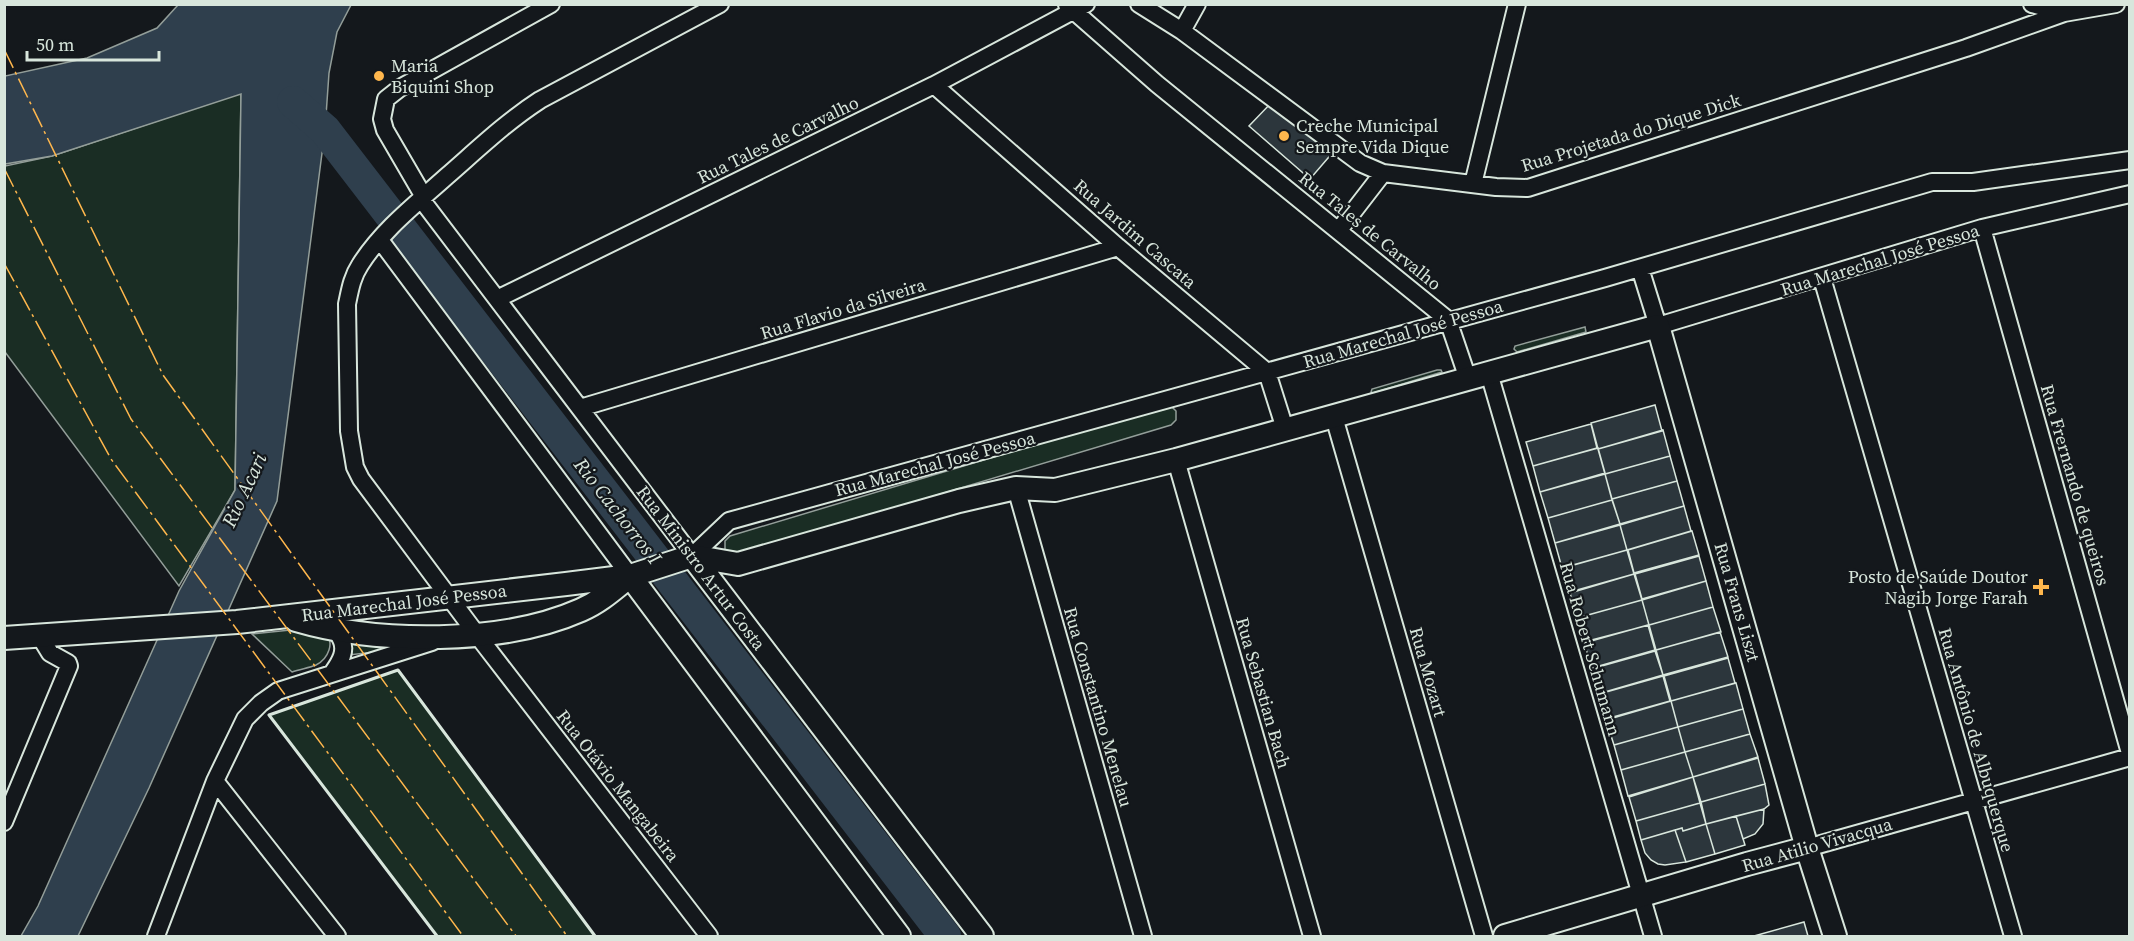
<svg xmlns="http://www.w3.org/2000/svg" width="2134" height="941" font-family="'Source Serif 4',serif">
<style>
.green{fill:#1a2d24;stroke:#939e99;stroke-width:1.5}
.water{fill:#2f3f4d;stroke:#939e99;stroke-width:1.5}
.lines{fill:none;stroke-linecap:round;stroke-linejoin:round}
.river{stroke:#2f3f4d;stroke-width:32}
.building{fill:#2c363c;stroke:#d8e6dc;stroke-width:1.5}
.street-casing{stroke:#d8e6dc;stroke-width:20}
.secondary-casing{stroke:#d8e6dc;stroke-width:26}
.street{stroke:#14181c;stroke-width:16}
.secondary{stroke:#14181c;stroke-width:22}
.wall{stroke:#d8e6dc;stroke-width:3}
.power{stroke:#ffb74d;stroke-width:1.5;stroke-dasharray:21 4.5 3 4.5;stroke-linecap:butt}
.poi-dot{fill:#ffb74d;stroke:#14181c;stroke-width:2}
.labels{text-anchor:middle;stroke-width:4.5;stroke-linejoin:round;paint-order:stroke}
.poi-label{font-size:18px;fill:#d8e6dc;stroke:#14181c;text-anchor:start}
.street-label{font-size:18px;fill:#d8e6dc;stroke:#14181c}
.water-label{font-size:20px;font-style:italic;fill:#d8e6dc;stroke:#14181c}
</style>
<rect width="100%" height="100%" fill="#14181c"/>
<path class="green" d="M241,93l-6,397 -56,96 -174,-234v-186l47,-10z
M1585,327l1,5 -69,20 -3,-3 1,-3z
M1437,370h4l1,2 -69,21 -2,-1 1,-3z
M1164,406h7l5,5v9l-5,5 -434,130 -12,-4v-10l5,-5z
M310,628c4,1 10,2 14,4 12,10 4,27 -8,33 -7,3 -16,4 -24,7l-40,-38z
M349,641l48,3 -15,7 -33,4z
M398,670l197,266h-158l-168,-221z"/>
<path class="water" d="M178,5h173l-14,27 -8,41 -4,57 -48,371 -128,287 -71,148h-57l17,-30 141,-315 56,-101 6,-396 -189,62 -47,8v-88l82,-18 70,-30z"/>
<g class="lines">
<path class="river" d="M293,102l32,28 620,806"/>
</g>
<path class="building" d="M1273,101l61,50 -24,28 -61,-53z
M1655,405l7,26 -64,18 -7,-26z
M1591,424l6,24 -64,18 -7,-24z
M1663,430l7,26 -65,18 -7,-25z
M1598,448l7,25 -65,19 -7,-26z
M1670,456l7,25 -65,18 -7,-25z
M1605,474l7,26 -64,18 -8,-26z
M1677,481l7,25 -64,18 -8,-25z
M1612,500l8,24 -65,19 -7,-25z
M1684,506l7,25 -64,19 -7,-25z
M1620,525l7,25 -65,18 -7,-25z
M1692,531l7,24 -65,18 -6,-23z
M1627,550l7,24 -64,18 -7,-24z
M1699,556l7,25 -64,18 -7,-25z
M1634,574l8,26 -65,18 -7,-25z
M1706,581l7,26 -64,18 -7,-25z
M1642,600l7,25 -65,17 -7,-24z
M1713,607l8,25 -65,18 -7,-25z
M1648,625l7,25 -63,18 -8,-25z
M1720,632l8,25 -65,18 -7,-25z
M1655,651l8,24 -65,19 -7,-25z
M1728,658l7,25 -64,18 -7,-25z
M1663,676l7,25 -64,18 -7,-25z
M1736,683l7,26 -65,18 -7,-26z
M1671,701l7,26 -64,18 -8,-25z
M1743,709l7,25 -65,18 -7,-25z
M1678,727l7,25 -64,18 -7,-25z
M1750,734l8,23 -65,20 -8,-25z
M1685,752l8,25 -65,19 -7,-26z
M1758,758l7,26 -64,18 -8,-25z
M1693,777l7,26 -64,18 -7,-24z
M1765,784l4,21 -5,4 -58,15 -5,-22z
M1700,803l6,21 -23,7 -1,-3 -41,12 -5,-19z
M1764,809l-1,15 -8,10 -12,5 -7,-23z
M1736,816l9,29 -30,9 -9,-30z
M1706,824l9,30 -29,8 -11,-32 7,-2 1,3z
M1675,830l11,32 -21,3 -7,-1 -7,-4 -6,-7 -4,-13z
M1804,922l4,14h-54z"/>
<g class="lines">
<g class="street-casing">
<path id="street" d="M1139,4l43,27 178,132 23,10 113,14 32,1 438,-140 98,-35 52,-9
M2032,4l32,9
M1067,5l90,79 291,236 20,59
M1182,31l15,-27
M934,85l184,162 149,125 18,57
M1473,184l44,-180
M424,197l-39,-67 -3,-11 4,-20 14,-11 151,-84
M421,199l271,357 37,-35 876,-243 327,-96h41l157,-22
M1982,228l148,525
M1339,230l44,-57
M380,240l250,336
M1640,268l18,58 324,-98 148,-34
M1822,278l191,658
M497,299l437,-214 152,-81
M1489,373l164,563
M580,408l538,-161
M1334,417l150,519
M1176,460l136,476
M1016,488l127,448
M333,621c1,8 5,11 8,18 6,12 -1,23 -8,33
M215,781l122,155
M4,822l65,-156 -1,-3 -18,-10 -11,-18
M1807,848l323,-91
M156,936l59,-155 30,-62 16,-16 17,-12 154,-49
M709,936l-225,-292 -123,-165 -6,-12 -6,-36 -2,-127c3,-14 5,-27 13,-39 22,-35 57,-62 87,-89 31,-27 59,-54 93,-76l180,-96"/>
</g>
<g class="secondary-casing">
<path id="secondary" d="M692,556l290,380
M630,576l269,360
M296,620c82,24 206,25 285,-10 19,-8 34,-22 49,-34
M4,638l233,-16 329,-38 64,-8 62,-20 46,8 221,-63 57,-13 39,2 121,-30 482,-134 149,522 28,88
M1505,936l242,-72 60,-16"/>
</g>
<use href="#street" class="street"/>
<use href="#secondary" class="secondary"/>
<path class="wall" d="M437,936l-168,-221 129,-45 197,266"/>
<path class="power" d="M4,49l159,326 404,561
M4,168l127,251 385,517
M4,263l107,196 352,477"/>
</g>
<g class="poi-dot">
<circle cx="379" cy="76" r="6"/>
<circle cx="1284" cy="136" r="6"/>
<path d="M2038 578h6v6h6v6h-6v6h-6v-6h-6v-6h6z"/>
</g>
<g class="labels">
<g class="poi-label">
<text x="391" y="72">Maria<tspan x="391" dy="21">Biquini Shop</tspan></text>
<text x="1296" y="132">Creche Municipal<tspan x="1296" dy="21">Sempre Vida Dique</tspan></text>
<text x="2028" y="583" text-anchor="end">Posto de Saúde Doutor<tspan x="2028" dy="21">Nagib Jorge Farah</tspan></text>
</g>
<g class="street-label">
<text transform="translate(1631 133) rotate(-17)" y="6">Rua Projetada do Dique Dick</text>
<text transform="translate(778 140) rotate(-26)" y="6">Rua Tales de Carvalho</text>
<text transform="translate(1370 231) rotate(39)" y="6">Rua Tales de Carvalho</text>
<text transform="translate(1135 234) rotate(41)" y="6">Rua Jardim Cascata</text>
<text transform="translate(1880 260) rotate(-17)" y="6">Rua Marechal José Pessoa</text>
<text transform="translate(843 309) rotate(-17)" y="6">Rua Flavio da Silveira</text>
<text transform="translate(1403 334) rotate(-16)" y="6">Rua Marechal José Pessoa</text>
<text transform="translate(935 464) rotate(-15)" y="6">Rua Marechal José Pessoa</text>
<text transform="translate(2075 485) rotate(74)" y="6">Rua Frernando de queiros</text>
<text transform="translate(701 568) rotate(53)" y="6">Rua Ministro Artur Costa</text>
<text transform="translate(1737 602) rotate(74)" y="6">Rua Frans Liszt</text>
<text transform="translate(404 603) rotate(-7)" y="6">Rua Marechal José Pessoa</text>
<text transform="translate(1590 649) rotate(74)" y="6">Rua Robert Schumann</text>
<text transform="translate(1428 672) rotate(74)" y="6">Rua Mozart</text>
<text transform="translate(1263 693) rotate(74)" y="6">Rua Sebastian Bach</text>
<text transform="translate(1098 707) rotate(74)" y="6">Rua Constantino Menelau</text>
<text transform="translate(1976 740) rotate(74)" y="6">Rua Antônio de Albuquerque</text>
<text transform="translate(618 786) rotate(52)" y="6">Rua Otávio Mangabeira</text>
<text transform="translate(1817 845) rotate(-16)" y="6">Rua Atilio Vivacqua</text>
</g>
<g class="water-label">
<text transform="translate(244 490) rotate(-65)" y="7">Rio Acari</text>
<text transform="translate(618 511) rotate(52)" y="7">Rio Cachorros I</text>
</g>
</g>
<rect width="2134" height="941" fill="none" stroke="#d8e6dc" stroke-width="12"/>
<path d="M27 51v9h132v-9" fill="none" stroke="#d8e6dc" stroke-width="3"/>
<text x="36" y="51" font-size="18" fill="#d8e6dc" stroke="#14181c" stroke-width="4.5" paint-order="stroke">50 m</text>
</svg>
